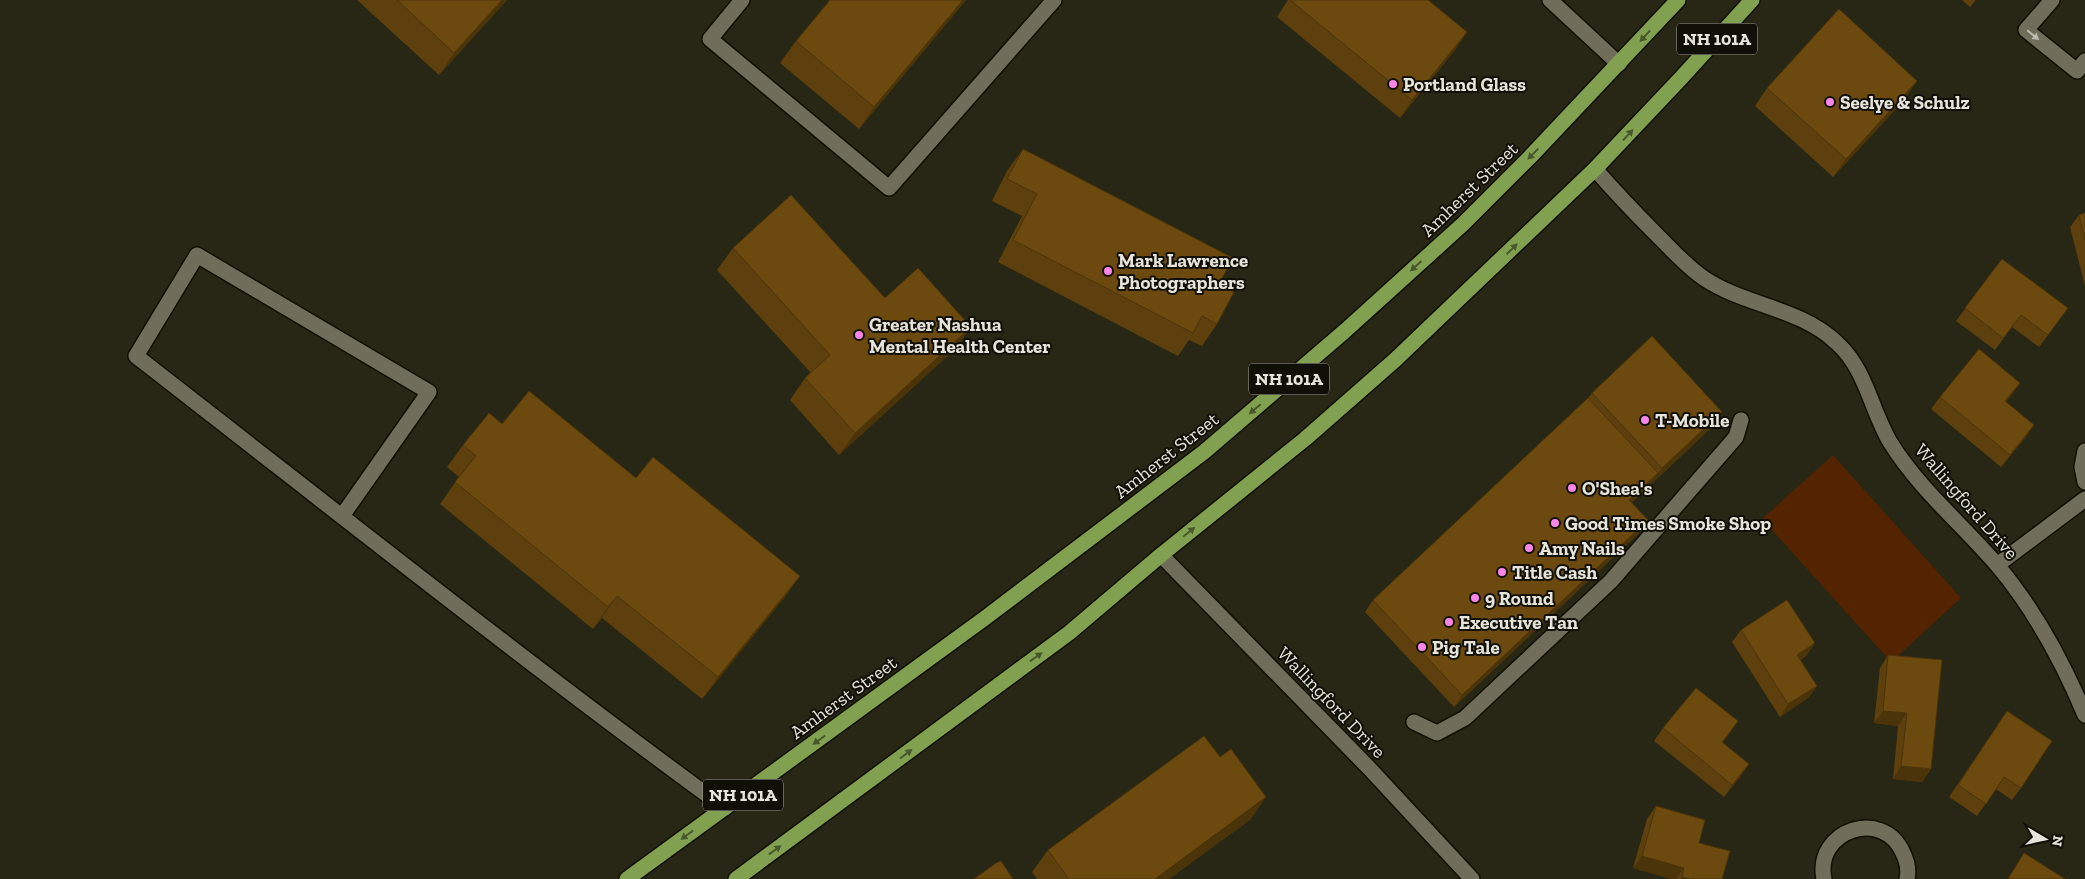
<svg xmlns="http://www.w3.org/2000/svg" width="2085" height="879" font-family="'Zilla Slab',serif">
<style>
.green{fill:#542300}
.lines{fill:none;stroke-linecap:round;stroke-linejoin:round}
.lane-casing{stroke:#110f02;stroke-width:18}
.street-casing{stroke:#110f02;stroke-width:18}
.highway-casing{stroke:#110f02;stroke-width:18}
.lane{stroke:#706e5b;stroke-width:15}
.street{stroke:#706e5b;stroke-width:15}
.highway{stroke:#81a150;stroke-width:15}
.wall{fill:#5d400d}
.shaded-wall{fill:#4c340a}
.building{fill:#6c4a0f;stroke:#4c340a}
.oneway{fill:#bdbbae}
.oneway2{fill:#48582c}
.poi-dot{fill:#fa87e7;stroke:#100f08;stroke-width:2}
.labels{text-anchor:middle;stroke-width:4;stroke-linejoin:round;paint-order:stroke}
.shield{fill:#100f08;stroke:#a6a59c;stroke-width:1}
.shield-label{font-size:18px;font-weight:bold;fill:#e7e5db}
.poi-label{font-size:19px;font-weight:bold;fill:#e7e5db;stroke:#100f08;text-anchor:start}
.street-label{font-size:19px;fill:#e7e5db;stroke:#100f08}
</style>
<rect width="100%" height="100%" fill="#282615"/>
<path class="green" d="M1833,455l128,143 -70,64 -129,-143z"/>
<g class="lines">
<g class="lane-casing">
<path id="lane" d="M742,0l-32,39 179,149 165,-188
M1550,0l69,64
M2052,0l-26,30 51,41 8,-10
M342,516l87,-124 -232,-137 -61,101c196,152 389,306 589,452
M1414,722l23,11 28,-15 146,-137 125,-144 5,-17"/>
</g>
<g class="street-casing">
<path id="street" d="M1595,169c20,23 41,45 62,66 15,15 30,32 48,44 41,27 96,29 132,64 29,26 34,67 53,99 29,47 72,82 107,123 38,45 65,95 88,150
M2085,451l-3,16 3,15
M1161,555l208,213 103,111
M1997,565l88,-66
M1824,879c-10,-49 59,-72 79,-26 4,8 6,17 4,26"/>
</g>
<g class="highway-casing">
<path id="highway" d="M627,879l358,-261 219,-166 142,-122 117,-106 67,-67 148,-157
M736,879l333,-246 92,-78 144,-116 90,-79 200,-191 87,-92 70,-77"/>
</g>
<use href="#lane" class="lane"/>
<use href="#street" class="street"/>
<use href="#highway" class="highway"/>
</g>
<path class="wall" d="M357,0h150l-68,75z
M966,0l-107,129 -79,-66 16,-22z
M1288,0h140l39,32 -12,18 -55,68 -123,-101z
M1962,0h14l-6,7z
M1767,88l138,11 -72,78 -78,-71z
M1023,149l196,135 -2,40 -15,22 -13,-6 -11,16 -180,-94 24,-46 -30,-15 15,-30z
M2085,213v73l-15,-59 9,-12z
M733,248l152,50 86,29 -16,22 -116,106 -49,-55 15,-22 6,-5 -94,-103z
M2002,259l57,61 -20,27 -27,-20 -17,23 -39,-29z
M2020,383l-14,18 20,36 -25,30 -70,-58 9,-12z
M1592,393l118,36 -79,74 8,30 -185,174 -89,-95 8,-12 215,-202z
M502,424l134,54 164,98 -16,22 -82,101 -100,-81 -9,11 -153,-125 19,-27 -12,-10 16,-22z
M1741,630l74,13 -9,13 -6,4 17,26 -9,12 -28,19 -48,-75z
M1888,655l43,114 -9,13 -29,-3 5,-53 -24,-3 6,-55z
M2007,711l14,77 -9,12 -16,-11 -19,27 -28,-19z
M1738,721l-15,21 18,34 -17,21 -70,-56 9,-13z
M1656,806l43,37 23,36h-51l-38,-11 14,-49z
M1251,819l-82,60h-132l-5,-7 16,-22z"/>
<path class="shaded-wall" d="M502,0h5l-68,75 15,-22z
M963,0h3l-107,129 15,-22z
M1467,32l-12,18 -55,68 12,-18z
M1917,81l-12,18 -72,78 13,-18z
M971,327l-16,22 -116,106 16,-22z
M2020,383l-9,13 -14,17 8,-12z
M1722,412l-12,17 -90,84 9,-13 29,-27 4,-5z
M2034,425l-8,12 -25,30 9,-12z
M1648,520l-9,13 -185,174 8,-12z
M800,576l-16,22 -82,101 16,-22z
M617,596l-15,22 -9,11 15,-22z
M1815,643l-9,13 -18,11 9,-12z
M1817,686l-9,12 -28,19 8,-13z
M1883,711l24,2 -9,13 -24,-3z
M1738,721l-9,13 -16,20 9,-12z
M1749,764l-8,12 -17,21 8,-12z
M1901,766l30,3 -9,13 -29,-3z
M1266,797l-15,22 -82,60h-14z
M1642,856l42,12 -8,11h-5l-38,-11z
M1682,877l8,2h-10z"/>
<path class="building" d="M397,0h105l-48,53z
M830,0h133l-89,107 -78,-66z
M1290,0h138l39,32 -55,68z
M1839,9l78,72 -71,78 -79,-71z
M1023,149l210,109 -14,26 15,8 -17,32 -15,-8 -9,17 -180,-93 24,-46 -30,-15z
M791,195l94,103 33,-30 53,59 -116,106 -50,-55 25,-23 -97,-107z
M2085,213v27l-6,-25z
M2002,259l66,49 -20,27 -27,-20 -18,23 -38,-30z
M1652,336l70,76 -60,56 -70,-75z
M1979,349l41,34 -15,18 29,24 -24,30 -70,-58z
M529,391l107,87 17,-21 147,119 -82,101 -101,-81 -9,11 -153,-125 21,-26 -13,-11 26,-32 13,11z
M1588,398l70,75 -29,27 19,20 -186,175 -89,-95z
M1787,600l28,43 -18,12 20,31 -29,18 -47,-74z
M1888,655l54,5 -11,109 -30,-3 6,-53 -24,-2z
M1696,688l42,33 -16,21 27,22 -17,21 -69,-57z
M2007,711l45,30 -31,47 -17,-11 -18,27 -28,-19z
M1204,736l16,21 11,-8 35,48 -111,82h-86l-21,-29z
M1656,806l49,14 -6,23 31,8 -8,28h-32l-8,-2 2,-9 -42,-12z
M2024,853l41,26h-57z
M1001,861l12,18h-39l22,-16z"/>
<defs><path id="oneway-solid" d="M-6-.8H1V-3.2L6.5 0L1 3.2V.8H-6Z" transform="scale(1.25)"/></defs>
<use class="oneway" href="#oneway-solid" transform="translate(2033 35) rotate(39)"/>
<g class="oneway2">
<use href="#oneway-solid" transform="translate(1645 36) rotate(133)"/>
<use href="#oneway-solid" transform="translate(1628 135) rotate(-47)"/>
<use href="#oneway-solid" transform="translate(1533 154) rotate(134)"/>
<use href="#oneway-solid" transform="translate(1512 249) rotate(-44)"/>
<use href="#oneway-solid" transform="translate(1416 266) rotate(138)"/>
<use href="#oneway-solid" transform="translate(1255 409) rotate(140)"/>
<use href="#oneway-solid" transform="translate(1189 532) rotate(-39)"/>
<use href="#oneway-solid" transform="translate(1036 657) rotate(-36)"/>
<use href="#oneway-solid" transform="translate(819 740) rotate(144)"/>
<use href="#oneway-solid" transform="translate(906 754) rotate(-37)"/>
<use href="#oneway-solid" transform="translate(687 835) rotate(144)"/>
<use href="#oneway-solid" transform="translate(775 850) rotate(-36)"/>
</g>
<g class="poi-dot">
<circle cx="1393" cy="84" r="5"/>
<circle cx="1830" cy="102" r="5"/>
<circle cx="1108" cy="271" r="5"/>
<circle cx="859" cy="335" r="5"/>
<circle cx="1645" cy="420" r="5"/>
<circle cx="1572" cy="488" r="5"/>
<circle cx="1555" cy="523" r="5"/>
<circle cx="1529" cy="548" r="5"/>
<circle cx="1502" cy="572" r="5"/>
<circle cx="1475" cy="598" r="5"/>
<circle cx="1449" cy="622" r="5"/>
<circle cx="1422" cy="647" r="5"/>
</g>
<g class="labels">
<g class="shield">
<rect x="1677" y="23.5" width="80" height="31" rx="4"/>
<rect x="1249" y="363.5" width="80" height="31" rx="4"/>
<rect x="703" y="779.5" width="80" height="31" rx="4"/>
</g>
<g class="shield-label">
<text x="1717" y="45">NH 101A</text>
<text x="1289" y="385">NH 101A</text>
<text x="743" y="801">NH 101A</text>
</g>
<g class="poi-label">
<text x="1403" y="91">Portland Glass</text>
<text x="1840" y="109">Seelye &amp; Schulz</text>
<text x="1118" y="267">Mark Lawrence<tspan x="1118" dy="22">Photographers</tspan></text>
<text x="869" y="331">Greater Nashua<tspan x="869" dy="22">Mental Health Center</tspan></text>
<text x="1655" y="427">T-Mobile</text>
<text x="1582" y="495">O'Shea's</text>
<text x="1565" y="530">Good Times Smoke Shop</text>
<text x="1539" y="555">Amy Nails</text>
<text x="1512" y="579">Title Cash</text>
<text x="1485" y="605">9 Round</text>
<text x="1459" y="629">Executive Tan</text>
<text x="1432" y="654">Pig Tale</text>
</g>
<g class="street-label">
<text transform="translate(1469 189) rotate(-44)" y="7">Amherst Street</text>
<text transform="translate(1166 455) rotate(-38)" y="7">Amherst Street</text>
<text transform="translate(1967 501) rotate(49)" y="7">Wallingford Drive</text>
<text transform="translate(843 697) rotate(-36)" y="7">Amherst Street</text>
<text transform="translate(1332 702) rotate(46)" y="7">Wallingford Drive</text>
</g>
</g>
<g transform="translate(2045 839) rotate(99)" stroke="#100f08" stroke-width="4" paint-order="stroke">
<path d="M0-4L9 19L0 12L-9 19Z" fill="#e7e5db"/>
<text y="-8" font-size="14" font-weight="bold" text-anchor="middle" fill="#e7e5db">N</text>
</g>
</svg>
